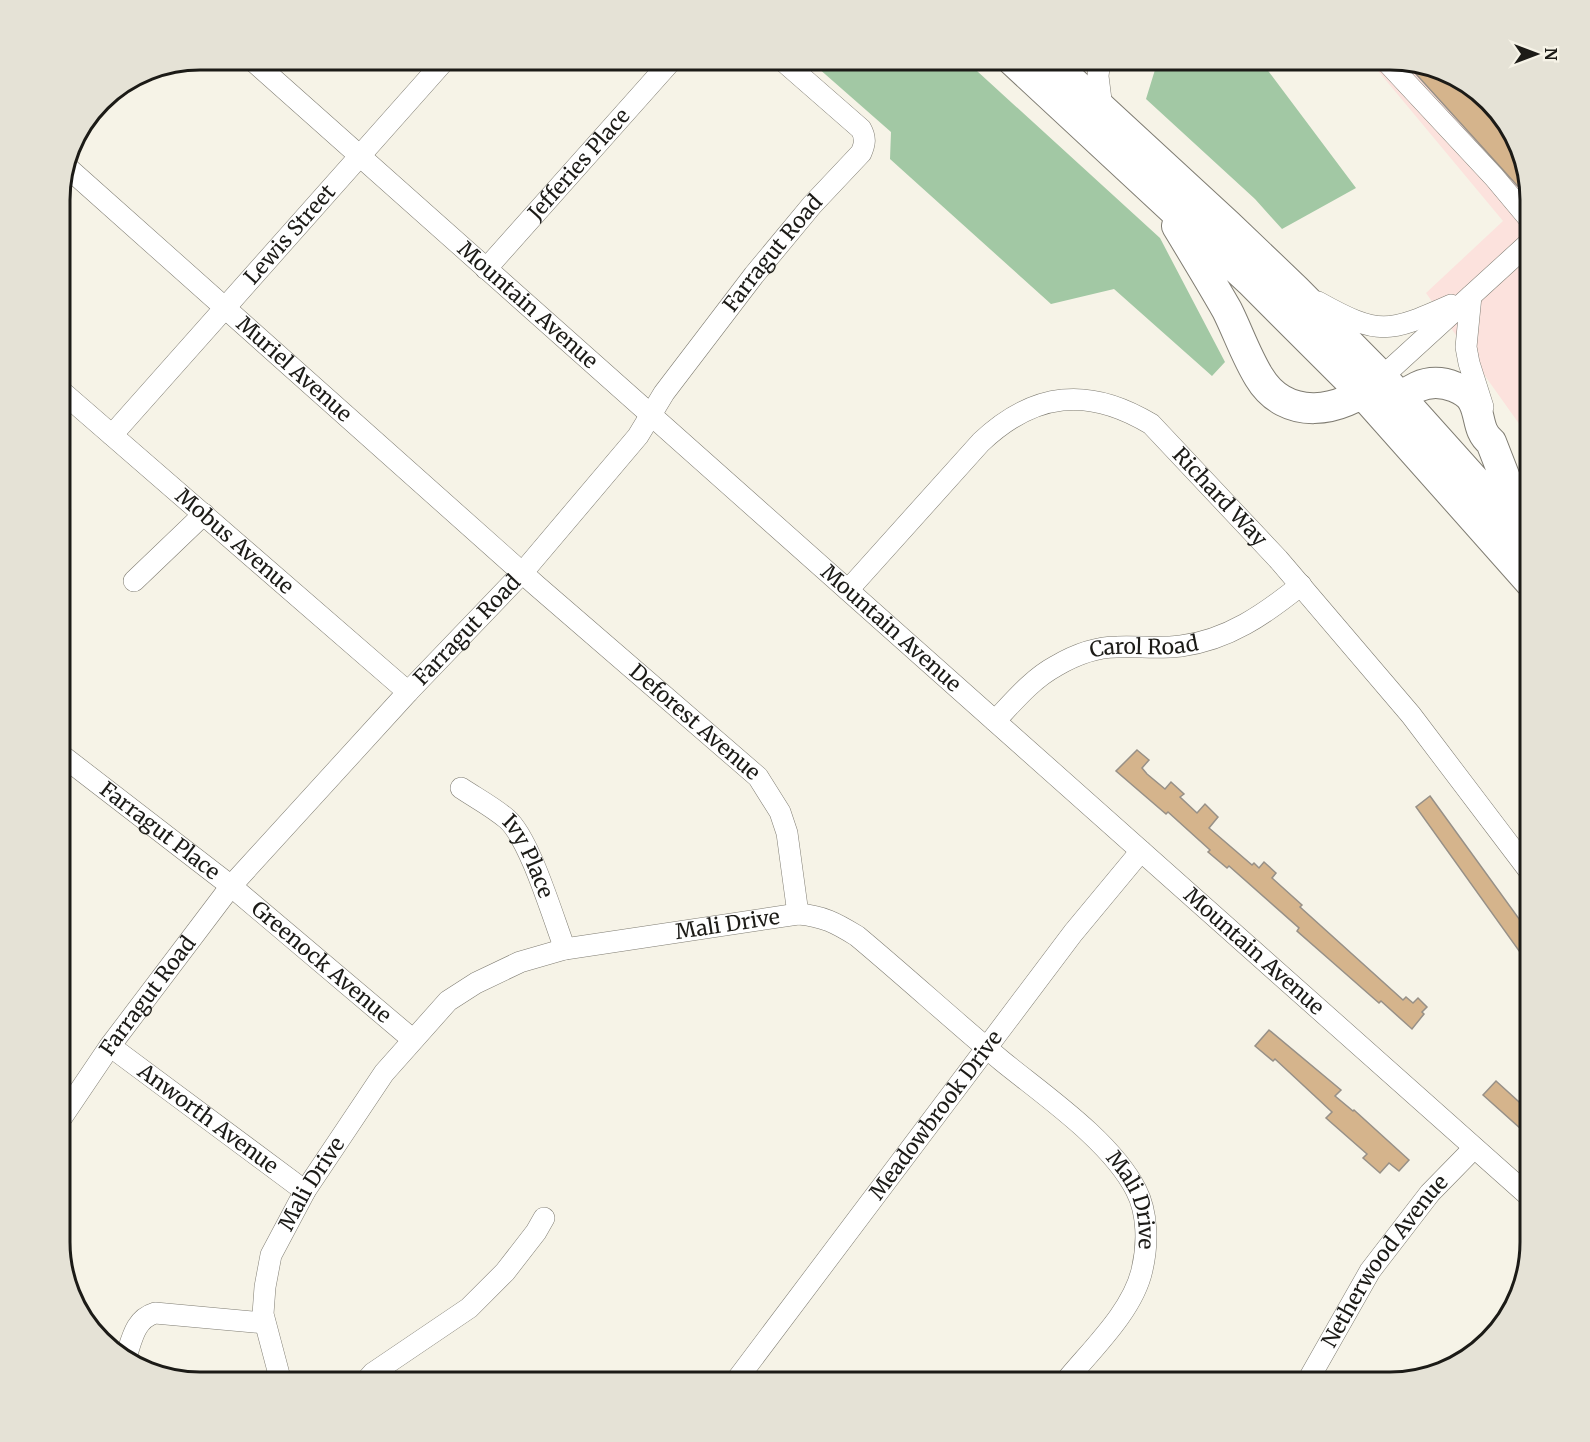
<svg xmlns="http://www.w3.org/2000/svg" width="1590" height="1442" font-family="Merriweather,serif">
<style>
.commercial{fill:#fce2dd}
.forest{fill:#a2c8a4}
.building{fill:#d5b48c;stroke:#979087;stroke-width:1.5}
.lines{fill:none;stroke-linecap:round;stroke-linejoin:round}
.minor-casing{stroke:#7f7c72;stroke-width:22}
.highway-casing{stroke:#7f7c72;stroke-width:32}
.minor{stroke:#fff;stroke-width:21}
.highway{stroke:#fff;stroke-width:30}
.labels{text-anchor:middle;stroke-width:4.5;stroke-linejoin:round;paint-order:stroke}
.street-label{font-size:21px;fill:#1c1b17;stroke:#f6f3e7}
.rim{fill:none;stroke:#1c1b17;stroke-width:3}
</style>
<rect width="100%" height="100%" fill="#f6f3e7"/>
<path class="commercial" d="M1369,60h21l53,11 46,30 30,45 11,55v238l-104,-146 77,-72z"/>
<path class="forest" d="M809,60h156l195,178 65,124 -13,14 -98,-87 -63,15 -161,-145 1,-27z
M1158,60h102l96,128 -74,41 -27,-30 -109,-100z"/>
<path class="building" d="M1406,63l37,8 46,30 30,45 8,42 -4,4z
M1137,750l12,10 -7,8 5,6 18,15 6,-7 13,12 -4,3 17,16 8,-9 13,13 -9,11 43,37 2,-2 5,5 5,-6 12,11 -4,5 30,27 -2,2 103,93 3,-3 7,6 5,-5 9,9 -5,5 2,2 -12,15 -31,-28 -2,2 -49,-43 -33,-29 2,-3 -70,-62 -2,2 -19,-16 2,-2 -42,-38 -2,2 -50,-43z
M1430,796l100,138v32l-114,-159z
M1269,1030l72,60 -6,6 18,15 1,-1 55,50 -10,11 -10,-8 -9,10 -17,-15 4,-4 -41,-36 6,-6 -57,-53 -2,2 -18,-15z
M1496,1081l34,31v25l-47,-42z"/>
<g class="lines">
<g class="minor-casing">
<g id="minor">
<path id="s1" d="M252,60l1278,1137"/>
<path d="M1100,60l-2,16 4,32"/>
<path d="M1385,60l109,117 36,43"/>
<path id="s2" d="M67,167l470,419 221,191 22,35 7,21 11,81"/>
<path id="s3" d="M486,269l186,-209"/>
<path d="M1471,296l-5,51 3,16 14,44"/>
<path d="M1318,302c61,34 70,31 133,3"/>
<path d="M1382,377l148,-135"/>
<path id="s4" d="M60,390l348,302"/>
<path id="s5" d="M112,435l333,-375"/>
<path d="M134,581l70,-67"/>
<path id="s6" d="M848,590l133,-148c53,-50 107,-56 170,-18l127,135 133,156 119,157"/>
<path id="s7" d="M995,721c19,-20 37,-42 61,-55 17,-10 40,-19 61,-19 21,-1 42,2 64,-1 47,-6 84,-32 120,-61"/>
<path id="s8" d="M60,754l171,132 181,153"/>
<path id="s9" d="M461,788c15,10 32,19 46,31 23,20 46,99 58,130"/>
<path id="s10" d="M110,1046l195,145"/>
<path id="s11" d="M60,1120l50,-74 121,-160 177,-194 115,-120 115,-136 26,-43 90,-118 58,-70 49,-52c4,-9 5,-15 0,-24l-79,-69"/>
<path d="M126,1357c6,-18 9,-38 29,-44l110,10"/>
<path id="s12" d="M281,1382l-18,-68 2,-27 6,-32 34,-64 79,-118 64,-72 28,-18 44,-21 45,-13 233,-35c25,2 38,9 59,22 49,41 96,84 145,125 43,35 109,80 134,129 12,23 12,55 6,80 -9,41 -51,80 -77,112"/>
<path d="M365,1382l8,-9 96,-65 36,-36 31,-40 8,-14"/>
<path id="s13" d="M735,1382l338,-449 68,-82"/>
<path id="s14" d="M1307,1382l63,-111 60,-78 44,-45"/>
</g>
</g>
<g class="highway-casing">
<path id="highway" d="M1012,60l238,221 113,113 167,188
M1049,60l179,165 67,64 87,88 148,165
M1177,226c17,28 34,56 50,84 11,22 19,46 32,67 27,45 82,36 116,6
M1386,411c20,-20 40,-36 69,-24 6,2 15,8 18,14 8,14 4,30 18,41l23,59 12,21"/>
</g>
<use href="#minor" class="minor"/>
<use href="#highway" class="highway"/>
</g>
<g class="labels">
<g class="street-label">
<text dy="7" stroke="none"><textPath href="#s3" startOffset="140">Jefferies Place</textPath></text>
<text dy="7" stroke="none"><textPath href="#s5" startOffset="268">Lewis Street</textPath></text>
<text dy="7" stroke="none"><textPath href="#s11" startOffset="1124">Farragut Road</textPath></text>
<text dy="7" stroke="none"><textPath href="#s1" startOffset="369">Mountain Avenue</textPath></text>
<text dy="7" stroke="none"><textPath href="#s2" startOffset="304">Muriel Avenue</textPath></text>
<text dy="7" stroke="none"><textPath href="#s6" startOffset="486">Richard Way</textPath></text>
<text dy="7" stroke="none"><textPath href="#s4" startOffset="231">Mobus Avenue</textPath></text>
<text dy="7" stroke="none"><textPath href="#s1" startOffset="855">Mountain Avenue</textPath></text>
<text dy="7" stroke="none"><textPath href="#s11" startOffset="638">Farragut Road</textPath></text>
<text dy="7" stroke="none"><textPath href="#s7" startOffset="174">Carol Road</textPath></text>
<text dy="7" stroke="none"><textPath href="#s2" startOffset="838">Deforest Avenue</textPath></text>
<text dy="7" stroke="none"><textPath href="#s8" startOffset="126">Farragut Place</textPath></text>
<text dy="7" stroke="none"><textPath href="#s9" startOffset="99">Ivy Place</textPath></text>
<text dy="7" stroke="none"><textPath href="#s12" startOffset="734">Mali Drive</textPath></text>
<text dy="7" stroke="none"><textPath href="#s1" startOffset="1341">Mountain Avenue</textPath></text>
<text dy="7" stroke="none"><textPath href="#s8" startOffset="334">Greenock Avenue</textPath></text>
<text dy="7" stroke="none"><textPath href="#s11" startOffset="152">Farragut Road</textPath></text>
<text dy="7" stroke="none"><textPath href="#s13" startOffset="334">Meadowbrook Drive</textPath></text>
<text dy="7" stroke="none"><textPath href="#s10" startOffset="122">Anworth Avenue</textPath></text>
<text dy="7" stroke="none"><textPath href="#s12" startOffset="212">Mali Drive</textPath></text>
<text dy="7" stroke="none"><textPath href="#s12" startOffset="1256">Mali Drive</textPath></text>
<text dy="7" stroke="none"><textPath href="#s14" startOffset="144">Netherwood Avenue</textPath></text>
</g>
</g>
<path d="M0 0H1590V1442H0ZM200 70H1390A130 130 0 0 1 1520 200V1242A130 130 0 0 1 1390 1372H200A130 130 0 0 1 70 1242V200A130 130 0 0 1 200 70Z" fill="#e5e2d6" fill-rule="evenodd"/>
<path class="rim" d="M200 70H1390A130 130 0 0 1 1520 200V1242A130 130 0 0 1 1390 1372H200A130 130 0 0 1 70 1242V200A130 130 0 0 1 200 70Z"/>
<g transform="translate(1536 54) rotate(90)" stroke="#f6f3e7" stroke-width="4.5" paint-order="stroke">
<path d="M0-4.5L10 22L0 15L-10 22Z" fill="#1c1b17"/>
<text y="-9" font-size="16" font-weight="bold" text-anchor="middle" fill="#1c1b17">N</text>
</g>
</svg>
